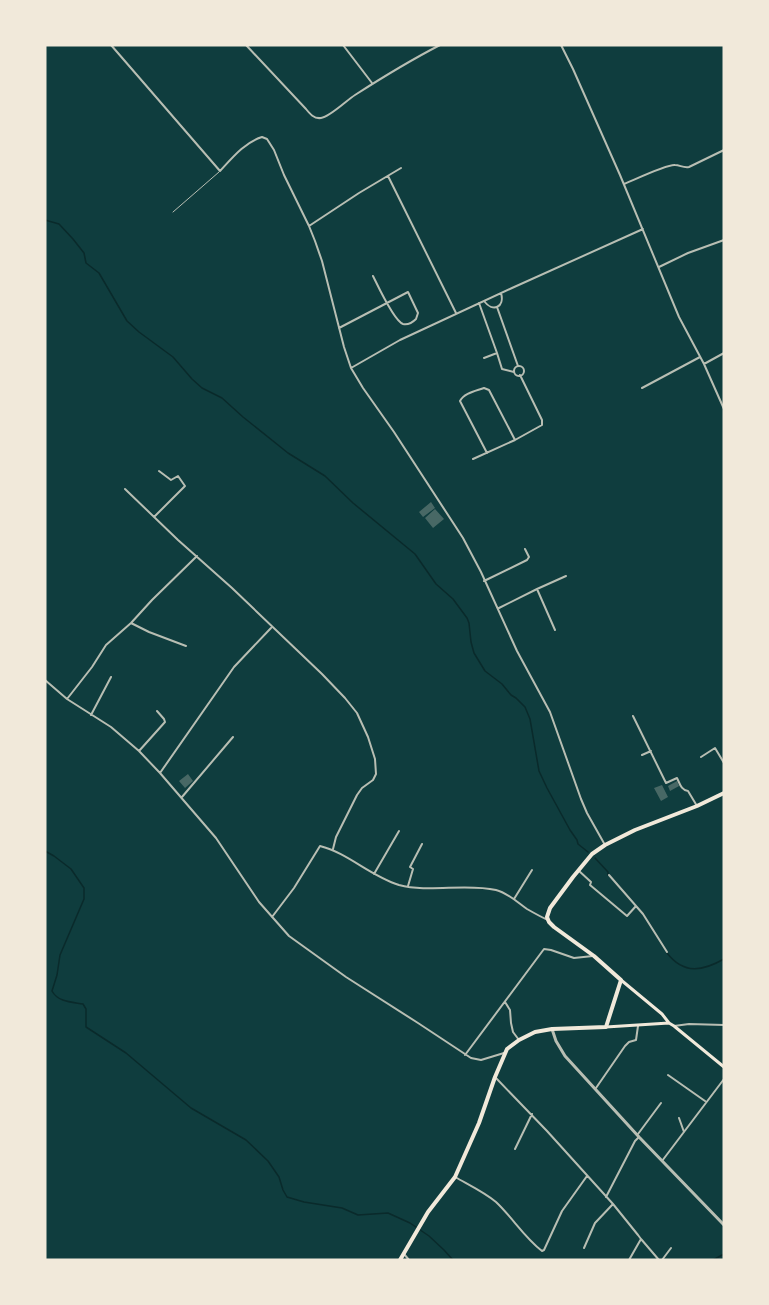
<svg xmlns="http://www.w3.org/2000/svg" width="769" height="1305" font-family="'Space Grotesk',sans-serif">
<style>
.lines{fill:none;stroke-linecap:round;stroke-linejoin:round}
.stream{stroke:#0a2a2b;stroke-width:1.5}
.building{fill:#486865}
.service{stroke:#b8beb3;stroke-width:1}
.minor{stroke:#b8beb3;stroke-width:2}
.tertiary{stroke:#b8beb3;stroke-width:3}
.secondary{stroke:#f1e9da;stroke-width:3}
.primary{stroke:#f1e9da;stroke-width:4}
</style>
<rect width="100%" height="100%" fill="#0f3d3e"/>
<g class="lines">
<path class="stream" d="M45,220l14,4 14,15 11,14 2,10 13,10 28,48 12,11 34,25 19,22 10,9 20,10 21,19 45,36 37,23 28,27 62,51 21,30 17,15 14,19 2,5 2,19 3,11 11,18 17,13 9,11 5,3 9,9 5,12 9,52 8,17 23,42 7,10 1,4 10,8
M45,851l9,5 17,13 13,19v11l-24,56 -3,20 -5,16c6,11 19,11 31,13l3,5v18l40,26 65,55 55,32 22,21 11,16 4,13 4,7 17,5 38,6 16,7 30,-2 22,10 19,13 15,14 9,10
M595,858l13,14v3
M667,953c17,22 36,18 57,6
M713,1260l11,-6"/>
</g>
<path class="building" d="M431,502l4,6 -12,9 -4,-5z
M435,509l9,10 -11,9 -8,-10z
M188,774l5,7 -8,7 -6,-7z
M677,781l2,5 -9,5 -2,-5z
M662,785l6,12 -7,4 -7,-13z"/>
<g class="lines">
<path class="service" d="M173,212l46,-40"/>
<path class="minor" d="M111,45l109,126c12,-13 25,-29 42,-34l5,2 7,11 10,25 25,51 6,15 7,20 22,86 7,21 12,20 31,44 69,106 18,34 36,79 33,61 31,87 6,14 18,32
M246,45l60,64c4,5 8,10 15,9 9,-1 26,-18 34,-23 28,-18 56,-35 85,-50
M343,45l29,38
M561,45l12,24 47,106 59,142 25,47 20,45
M388,176l68,137
M624,184c10,-4 43,-20 51,-19 5,0 8,3 14,2l35,-17
M309,226l50,-33 42,-25
M659,267l29,-14 36,-13
M484,301c9,12 21,6 17,-8
M479,303l18,50 -13,5
M497,307l21,59
M339,328l69,-36 10,21 -2,6c-3,3 -8,6 -13,5 -9,-3 -25,-38 -30,-48
M497,353l5,16 12,3
M704,364l20,-11
M514 371a5 5 0 1 1 10 0a5 5 0 1 1-10 0Z
M351,368l49,-28 112,-52 131,-59
M642,388l58,-31
M487,453l-27,-52c4,-8 16,-10 24,-13l5,2 26,50
M473,459l42,-19 27,-15v-5l-22,-45
M125,489l53,51 54,48 90,86 23,24 12,15 11,24 7,22 1,15 -3,6 -11,8 -5,7 -21,42 -3,12
M154,517l31,-31 -7,-10 -7,4 -12,-9
M484,581l43,-21 2,-3 -4,-8
M537,589l18,41
M499,608l38,-19 29,-13
M131,623l18,9 37,14
M45,680l22,19 44,28 28,24 21,22 56,65 43,64 30,34 57,41 72,46 53,35 10,2 23,-7
M67,699l25,-32 14,-22 25,-22 21,-23 45,-44
M91,715l20,-38
M633,716l33,67 11,-5c3,6 4,12 11,13l9,15
M139,751l26,-29 -1,-3 -7,-8
M642,755l9,-4
M701,757l14,-9 9,15
M160,773l74,-106 37,-39
M182,797l51,-60
M578,870l13,12 -1,3 37,31 9,-10
M374,874l25,-43
M609,875l34,39 24,38
M408,886l5,-17 -3,-2 12,-23
M514,899l18,-29
M272,917l22,-29 26,-42c28,7 50,30 79,39 30,8 66,-2 97,5 12,3 21,12 31,19 7,4 14,8 21,11
M505,1002l5,8 1,13 2,9 6,8
M674,1026l15,-2 35,1
M465,1055l79,-106 7,1 23,8 19,-2
M668,1075l37,26
M495,1077l52,54 66,73 25,31 3,4 -12,21
M596,1088l29,-42 4,-4 7,-2 2,-14
M679,1118l5,14
M638,1134l23,-31
M515,1149l17,-35
M662,1161l62,-82
M455,1177c14,8 29,15 41,25 16,15 28,35 46,49l2,-1 18,-39 25,-35
M606,1197l29,-56 4,-4
M641,1239l18,21
M584,1248l11,-25 18,-19
M404,1254l5,6
M662,1260l9,-12"/>
<path class="tertiary" d="M552,1029l4,12 9,15 74,81 85,88"/>
<path class="secondary" d="M621,980l41,34 7,9 5,3 50,41
M606,1027l63,-4"/>
<path class="primary" d="M400,1260l28,-48 27,-35 24,-54 16,-46 12,-28 12,-9 16,-8 17,-3 54,-2 15,-47 -27,-24 -40,-29 -5,-5 -2,-5 3,-9 23,-31 19,-23 13,-9 30,-15 62,-24 27,-13"/>
</g>
<rect width="769" height="1305" fill="none" stroke="#f1e9da" stroke-width="93"/>
</svg>
